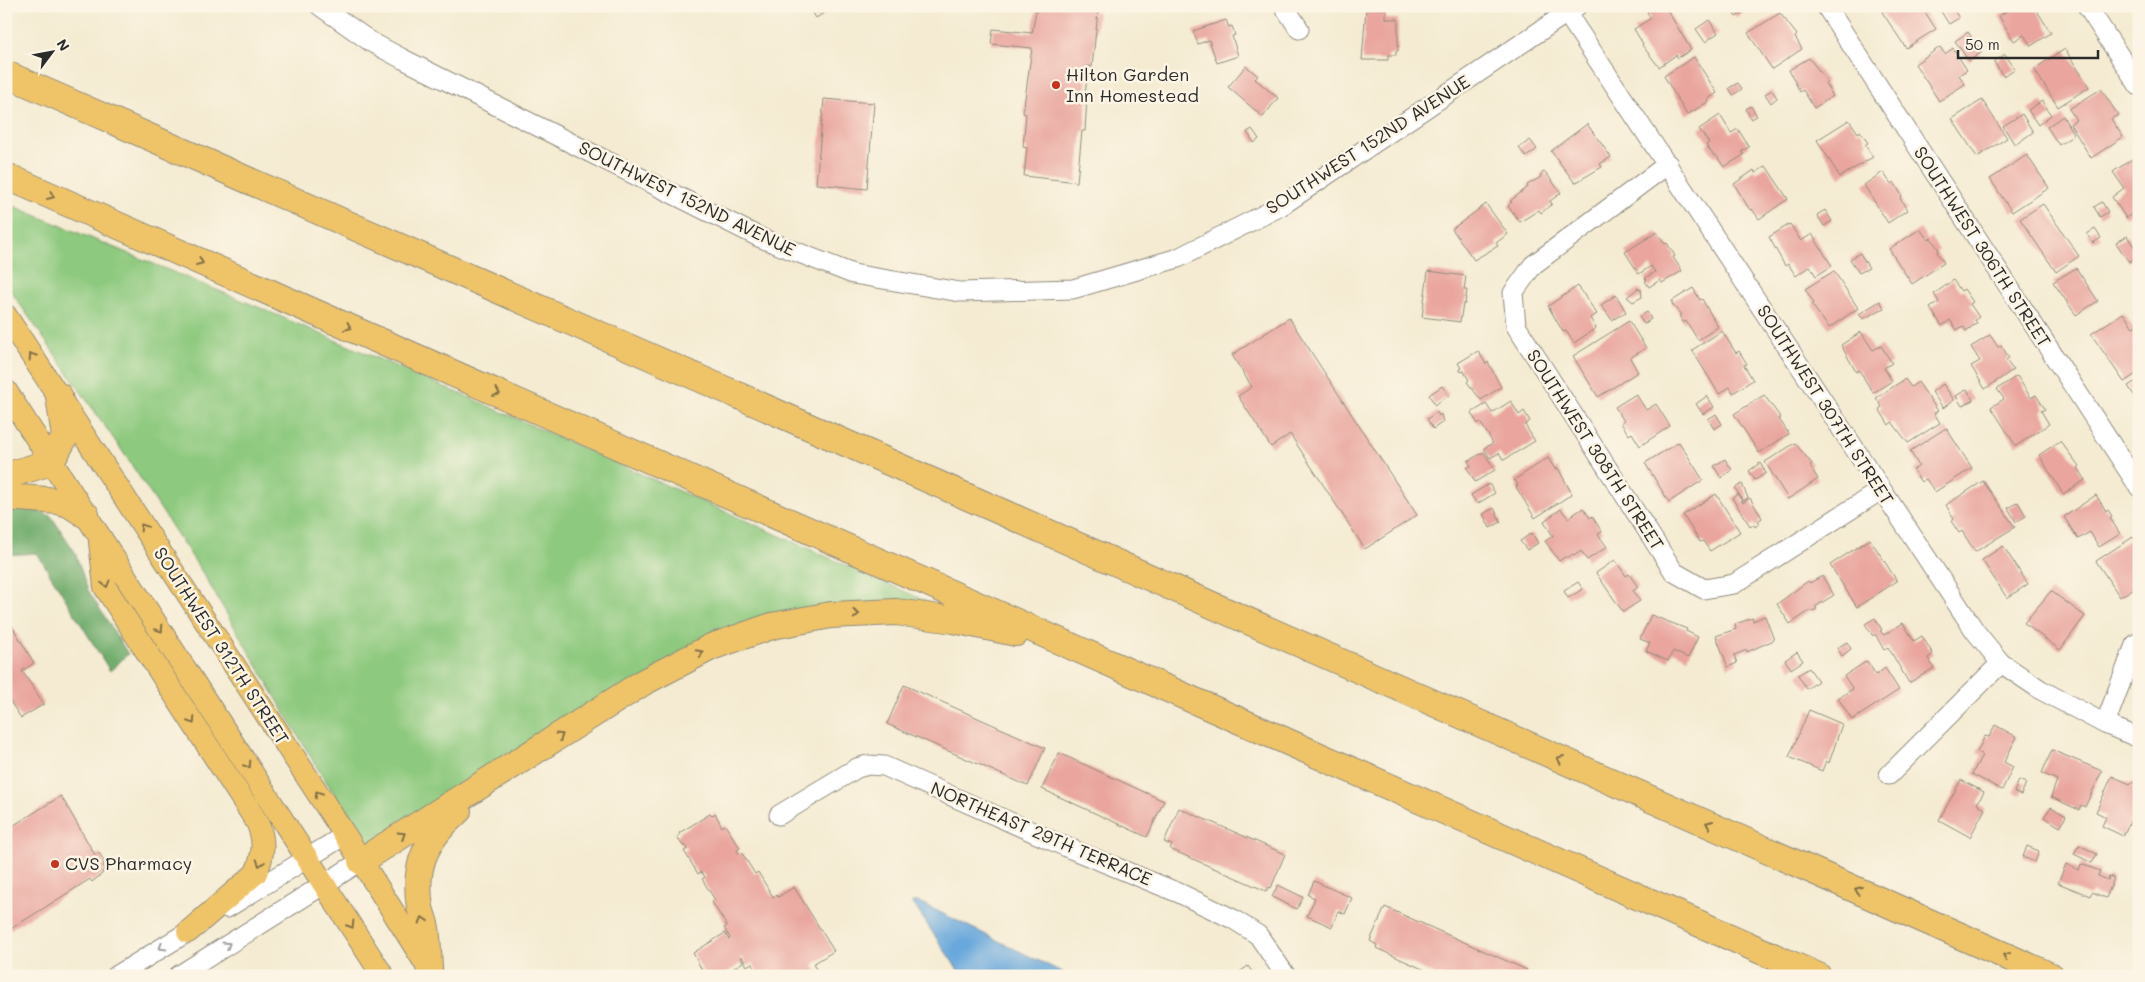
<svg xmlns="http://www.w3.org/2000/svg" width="2145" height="982" font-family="Mali,sans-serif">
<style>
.green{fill:#8dc97e;stroke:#5c7a54}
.forest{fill:#72ad6d;stroke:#4e6c4c}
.water{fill:#69a8dc;stroke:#4a6a84}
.building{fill:#e9a59e}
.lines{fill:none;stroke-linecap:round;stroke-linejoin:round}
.minor-casing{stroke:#908b7e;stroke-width:21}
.major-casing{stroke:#908b7e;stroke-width:24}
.highway-casing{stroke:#908b7e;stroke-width:28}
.minor{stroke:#fff;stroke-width:19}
.major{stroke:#efc469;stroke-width:22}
.highway{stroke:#efc469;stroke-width:26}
.oneway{stroke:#837047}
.oneway2{stroke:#a0a0a0}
.poi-dot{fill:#c8321e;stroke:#fcf5e5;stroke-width:2}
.labels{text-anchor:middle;stroke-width:5;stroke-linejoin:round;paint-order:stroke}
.poi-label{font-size:18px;fill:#2b2b2b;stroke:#fcf5e5;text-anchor:start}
.street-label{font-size:18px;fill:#2b2b2b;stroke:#fcf5e5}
</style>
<rect width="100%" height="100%" fill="#fcf5e5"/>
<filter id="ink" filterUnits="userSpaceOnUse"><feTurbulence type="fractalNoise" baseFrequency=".02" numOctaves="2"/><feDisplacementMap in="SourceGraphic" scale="10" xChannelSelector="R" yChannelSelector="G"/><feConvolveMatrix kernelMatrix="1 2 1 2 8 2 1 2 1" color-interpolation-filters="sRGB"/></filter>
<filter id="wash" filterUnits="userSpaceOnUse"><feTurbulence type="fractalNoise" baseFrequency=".0096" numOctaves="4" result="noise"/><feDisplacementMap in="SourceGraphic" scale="20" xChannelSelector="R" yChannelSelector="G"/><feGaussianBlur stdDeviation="1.12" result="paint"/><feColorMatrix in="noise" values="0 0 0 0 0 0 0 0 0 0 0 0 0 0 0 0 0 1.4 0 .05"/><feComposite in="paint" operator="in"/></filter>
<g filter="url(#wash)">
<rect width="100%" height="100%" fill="#f4ebd2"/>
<path class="green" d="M6,203l252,104 219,94 456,203 -147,10 -417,233 -53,-81 -112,-191 -79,-120 -119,-171z"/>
<path class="forest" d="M6,504l30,6 15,6 24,36 13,38 40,64 -18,17 -73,-118 -31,2z"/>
<path class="water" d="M912,902h7l151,74h-108z"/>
<g id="blocks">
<path class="building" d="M809,6h26l-19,12z
M1037,6h58l-1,5 4,1 -6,55 -4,-1 -3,30 2,1 -2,34h-3l-5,51 -53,-6 3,-28 -4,-1 3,-33 -3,-1 9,-65 -41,-4 2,-15 39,4z
M1655,6h10l26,44 -13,8 -2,-3 -17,12 -17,-22 1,-1 -9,-15 17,-11 -4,-6z
M1729,6h23l-16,11z
M1890,6h31l15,23 -30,19 -24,-36z
M1947,6h4l8,12 -10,6 -9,-14z
M2015,6h19l17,27 -20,13 -7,-11 -10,6 -15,-25z
M1366,8h20v11h12v32h-2v4h-8v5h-26z
M1780,13l17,22 -2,2 7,12 -30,20 -24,-36z
M1226,20l3,7 3,-1 3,9 -3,1 6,20 -21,7 -8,-23 -11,4 -5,-13z
M1709,20l9,13 -13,9 -9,-13z
M1968,32l14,20 -13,9 -14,-20z
M1940,47l5,7 8,-6 14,22 -8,5 6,9 -26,17 -24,-37z
M2065,49l24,38 -31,20 -24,-38z
M2005,54l10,15 -12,7 -9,-14z
M1694,57l23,36 -9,6 1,2 -22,14 -23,-39z
M1809,58l18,23 -2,2 8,13 -19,12 -11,-18 -3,2 -11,-22z
M1246,66l12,10 -3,3 23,19 -15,19 -35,-30z
M1738,83l4,6 -9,6 -4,-7z
M2101,89l17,26 -7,4 12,18 -32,21 -21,-34 6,-4 -7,-11z
M1772,90l5,8 -6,5 -6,-9z
M824,99l50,4 -7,86 -51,-5z
M1982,100l25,38 -30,19 -25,-38z
M2042,101l9,14 -13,10 -10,-15z
M1751,106l6,10 -6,3 -5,-10z
M2022,114l11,18 -18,13 -12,-19z
M1720,115l11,18 7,-4 11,18 -7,4 2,4 -20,12 -8,-12 -2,1 -8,-11 3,-2 -10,-14z
M2063,116l11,19 -15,10 -12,-18z
M1849,120l9,13 2,-2 8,12 -3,2 8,12 -33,20 -23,-37z
M1587,124l24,33 -11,7 2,3 -27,16 -24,-32z
M1252,129l7,10 -5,4 -7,-11z
M1530,140l7,9 -11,8 -7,-9z
M2027,155l22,33 -37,24 -22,-33z
M2132,159l7,10v40l-13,9 -14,-21 12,-9 -11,-16z
M1766,166l22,33 -29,20 -7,-10 -2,1 -16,-26 20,-14 1,3z
M1544,172l2,1 15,20 -11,8 2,3 -11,9 -2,-3 -19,12 -12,-16 4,-4 -2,-1 18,-14 -1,-2 14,-8 -1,-2z
M1883,172l8,12 3,-2 8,14 -2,2 7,12 -19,13 -24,-38z
M2102,202l6,10 -8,5 -6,-10z
M1486,204l22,30 -12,9 2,3 -24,14 -22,-31z
M2043,204l36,52 -23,16 -36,-53z
M1825,210l7,11 -8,5 -7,-11z
M1790,224l11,17 11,-7 20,32 -16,10 -6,-10 -14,10 -8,-12 -3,2 -16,-29z
M1920,229l8,11 3,-2 8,12 -2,2 7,11 -32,21 -23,-35z
M2095,229l6,9 -8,5 -6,-9z
M1657,232l8,12 2,-1 8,13 -2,1 9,14 -20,12 -2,-3 -11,7 -4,-6 2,-1 -2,-2 10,-6 -4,-6 -12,8 -14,-22z
M2127,236l12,18 -10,8 -13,-19z
M1860,253l9,15 -10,5 -9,-14z
M2076,268l22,33 -22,14 -23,-33z
M1428,271l38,5 -2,14h3l-2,14h-2l-3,18 -38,-5z
M1834,271l24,37 -29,20 -17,-23 2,-2 -9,-14z
M1953,280l8,11 3,-2 9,13 -3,2 9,13 -4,3 2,3 -11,8 -3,-5 -6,4 -7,-10 -8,6 -12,-18 9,-6 -5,-8z
M1578,286l19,28 -7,4 6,10 -22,15 -8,-12 -3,1 -15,-26z
M1638,288l1,2 2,-1 1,8 -9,5 -6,-5z
M1693,288l7,12 2,-1 16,28 -20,13 -12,-19 -2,2 -5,-7 2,-1 -9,-11v-3z
M1616,295l10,17 -14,8 -11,-15z
M1880,301l4,7 -21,11 -4,-5z
M1647,312l4,7 -7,5 -5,-7z
M2123,313l10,14 5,-3 1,1v47l-15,10 -33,-48z
M1289,318l128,197 -52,34 -75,-115 -19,13 -33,-51 14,-9 -20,-32z
M1629,321l17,27 -16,10 8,14 -40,25 -25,-41z
M1722,331l14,22 3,-2 8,13 -3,1 9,15 -20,13 -3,-6 -11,7 -27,-44z
M1861,332l12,18 8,-4 11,17 -8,5 8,13 -19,12 -14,-23 -3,2 -15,-27z
M1990,335l8,12 3,-2 8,13 -3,2 7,10 -28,19 -14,-23 9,-5 -9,-14z
M1478,351l8,13 2,-2 13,25 -20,13 -14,-18 2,-2 -6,-10 -2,2 -2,-3 2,-1 -3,-5z
M2017,376l14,22 5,-3 9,14 -4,2 8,13 -33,22 -25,-39 13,-8 -7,-10z
M1905,379l6,8 7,-5 20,29 -4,2 6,10 -32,20 -16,-21 -3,3 -10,-16 3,-2 -6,-9z
M2139,379v24l-11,-17z
M1943,384l11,16 -11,8 -11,-16z
M1442,386l7,9 -14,10 -6,-10z
M1967,389l6,11 -11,6 -6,-10z
M1636,394l10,16 10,-6 14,22 -30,20 -8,-13 -3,2 -8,-12 3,-2 -9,-14z
M1764,395l17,23 -2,1 10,15 -30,19 -25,-39z
M1707,396l7,11 -11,7 -7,-10z
M1511,401l8,14 5,-4 6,10 -5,4 10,16 -31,19 -5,-7 -9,5 -6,-10 9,-5 -13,-21 -2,2 -7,-11 15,-9 6,9z
M1437,412l2,4 2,-2 2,8 -10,7 -6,-10z
M1716,414l6,10 -8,5 -6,-10z
M1946,428l26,40 -37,24 -9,-13 -5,3 -8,-12 6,-4 -9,-15z
M2060,441l19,25 -2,2 8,12 -22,14 -24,-39z
M1679,442l24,38 -34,22 -24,-39z
M1795,443l17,21 -2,2 8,13 -30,20 -23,-37z
M1484,452l11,18 -20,12 -8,-14 4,-2 -3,-5z
M1548,458l7,11 3,-1 14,26 -37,24 -19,-31 2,-2 -4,-5z
M1725,459l7,11 -11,8 -7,-12z
M1760,463l6,10 -11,7 -6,-9z
M1983,481l32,46 -40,25 -13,-21 -3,2 -8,-12 3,-2 -8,-14z
M1489,484l6,9 -18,11 -6,-9z
M1742,484l6,14 -5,3 -8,-13z
M1716,494l24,38 -30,19 -7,-10 -3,1 -17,-27z
M1738,494l5,9 7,-5 12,20 -4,3 2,2 -5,4 -1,-3 -4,2 -18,-28z
M2096,495l10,16 2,-1 4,6 -2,2 10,16 -21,13 -9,-15 -12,7 -14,-22z
M2018,502l8,14 -10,6 -8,-14z
M1494,508l7,14 -11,6 -7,-14z
M1583,508l7,10 2,-2 10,16 -4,2 9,13 -20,13 -6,-9 -7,5 -1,-2 -6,4 -1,-2 -7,5 -14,-20 8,-5 -9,-15 17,-12 7,9z
M1532,533l6,10 -11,7 -7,-9z
M2133,537l6,9v39l-19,12 -24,-36z
M1870,539l27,42 -40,26 -27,-42z
M2003,546l25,38 -21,14 -25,-38z
M1615,560l11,16 3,-2 9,13 -5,4 7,10 -17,11 -27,-39z
M1822,576l12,19 -19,12 2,2 -5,3 -1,-2 -21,14 -13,-20 31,-23 2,2z
M1578,582l5,7 -15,9 -4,-7z
M2051,591l34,25 -25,34 -36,-27z
M1651,615l36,14 -1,2 12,6 -10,21 -15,-7 -5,10 -22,-10 4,-8 -10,-4z
M6,616l28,47 -12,8 22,33 -23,14 -15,-23z
M1765,616l9,24 -27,12v-2l-13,5 3,8 -9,4 -12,-31 20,-7 -1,-5 18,-6v3z
M1875,618l7,12 -2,1 4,4 19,-12 11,18 8,-5 11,18 -5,4 6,10 -25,15 -21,-36 -4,3 -9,-16 -2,2 -8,-12z
M1847,642l4,7 -9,7 -5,-8z
M1797,652l6,9 -12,8 -6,-9z
M1867,661l9,14 9,-7 14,22 -47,30 -14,-22 15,-9 -9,-13z
M1809,668l9,13 -11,8 -9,-14z
M904,685l141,63 -17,38 -141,-62z
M1809,710l33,14 -13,39 -3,-2 -4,10 -33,-14z
M1995,725l22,12 -13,25 9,5 -11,23 -30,-16 10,-19 -5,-3 8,-16 4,1z
M2052,750l50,21 -17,36 -4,-2 -2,5 -28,-13 6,-17 -15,-7z
M1059,753l105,48 -17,36 -105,-48z
M2112,776l18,8 2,-2 7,3v30l-5,-2 -11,23 -21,-10 4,-9 -10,-5z
M1961,780l23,12 -7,12 8,5 -15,28 -31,-17z
M2019,780l7,3 -5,12 -7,-3z
M61,796l34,59 4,-2 4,6 1,9 -2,6 -10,8 -2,-3 -84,53v-102z
M2051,807l15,9 -6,11 -16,-10z
M1179,808l106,46 -14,34 -2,-1 -3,4 -96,-42 2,-4 -8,-3z
M715,813l7,14 3,-2 15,23 -3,2 3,5 2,-2 13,21 3,-2 15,25 3,-2 2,2 16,-10 40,64 -21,13 7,12h-60l-8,-13 -5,3 -5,-9h-2l3,5 -21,14h-17l-12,-23 32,-20 4,7 1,-2 -6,-10 3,-2 -15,-24 3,-2 -13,-21 3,-2 -4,-5 -3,2 -14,-23 4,-2 -3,-4 -2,1 -6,-9 3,-2 -1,-2 31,-19 2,2z
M2079,845l18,9 -5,9 -18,-9z
M2027,846l12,5 -4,11 -12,-5z
M2066,864l13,6 2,-6 19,7 -2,5 10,4 1,-4 5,2 -8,20 -14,-6 -2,4 -32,-13z
M1314,881l38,17 -7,16 -7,-3 -6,16 -25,-11 8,-18 -7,-3z
M1278,885l25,12 -6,12 -25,-12z
M1385,907l142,63 -3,6h-86l-62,-28 1,-3 -7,-4z
M1248,966l7,10h-21z"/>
</g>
</g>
<g filter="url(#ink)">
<use href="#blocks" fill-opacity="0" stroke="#908b7e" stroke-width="1"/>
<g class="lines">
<g class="minor-casing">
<path id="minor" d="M320,6l51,36 30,16 360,180 92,36 107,18 113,-3 105,-31 103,-52 296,-200
M1284,6l15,23
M1562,6l413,625 26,32 40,27 64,34 34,14
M1826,6l313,481
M2087,6l52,80
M1668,164l-135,101 -20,28 3,33 158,246 30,17 30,-5 147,-94
M2105,724l30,-79 4,-3
M1889,775l112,-112
M779,815l78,-47 11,-3 16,1 187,83 108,44 54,26 25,16 28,41
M227,908l118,-73
M116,976l83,-51
M178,976l183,-115"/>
</g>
<g class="major-casing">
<path id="major" d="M6,316l339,519 86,137
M6,391l377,585
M100,542l5,45 152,235c8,18 7,32 -1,51l-68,59"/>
</g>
<g class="highway-casing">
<path id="highway" d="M6,74l704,309 1341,593
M6,176l1812,800
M6,476l45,-14 14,-25 -6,-41
M6,497l53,4 10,3 17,11
M361,861l283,-179 67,-35 61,-21 59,-11 65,-3 58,8 62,13
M429,968c-1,-13 -1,-26 -3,-39 -1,-8 -5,-15 -6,-22 -7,-43 7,-69 38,-96"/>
</g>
<use href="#minor" class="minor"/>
<use href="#major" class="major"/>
<use href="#highway" class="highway"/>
</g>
<defs><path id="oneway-chevron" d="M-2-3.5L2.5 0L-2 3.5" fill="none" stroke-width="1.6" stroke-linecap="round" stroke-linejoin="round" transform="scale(1.25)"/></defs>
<g class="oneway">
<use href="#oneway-chevron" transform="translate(51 196) rotate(24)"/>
<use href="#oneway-chevron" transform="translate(200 262) rotate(24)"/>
<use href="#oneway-chevron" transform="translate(348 327) rotate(24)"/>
<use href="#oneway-chevron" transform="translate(32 356) rotate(-123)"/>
<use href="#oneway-chevron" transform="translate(497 393) rotate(24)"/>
<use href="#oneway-chevron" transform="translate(143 527) rotate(-123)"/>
<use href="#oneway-chevron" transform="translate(106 584) rotate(75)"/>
<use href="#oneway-chevron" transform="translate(856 614) rotate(-3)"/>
<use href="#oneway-chevron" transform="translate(160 629) rotate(57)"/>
<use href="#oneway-chevron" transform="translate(700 653) rotate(-28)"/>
<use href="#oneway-chevron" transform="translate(192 721) rotate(57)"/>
<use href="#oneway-chevron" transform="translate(560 736) rotate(-32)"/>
<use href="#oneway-chevron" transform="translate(1560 759) rotate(-156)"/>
<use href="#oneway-chevron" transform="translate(248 765) rotate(57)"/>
<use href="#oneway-chevron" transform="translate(318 794) rotate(-123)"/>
<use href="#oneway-chevron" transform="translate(1709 824) rotate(-156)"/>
<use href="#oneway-chevron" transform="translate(402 835) rotate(-32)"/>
<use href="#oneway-chevron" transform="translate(260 863) rotate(108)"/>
<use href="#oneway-chevron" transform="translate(1858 890) rotate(-156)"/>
<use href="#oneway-chevron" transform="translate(423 920) rotate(-107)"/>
<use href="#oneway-chevron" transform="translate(351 925) rotate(58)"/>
<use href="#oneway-chevron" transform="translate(2006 956) rotate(-156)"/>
</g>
<g class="oneway2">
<use href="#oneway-chevron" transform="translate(227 945) rotate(-32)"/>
<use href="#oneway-chevron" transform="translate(162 947) rotate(149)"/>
</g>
</g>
<g class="poi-dot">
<circle cx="1056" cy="85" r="5"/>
<circle cx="55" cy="864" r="5"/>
</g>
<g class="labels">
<g class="poi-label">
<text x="1066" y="81">Hilton Garden<tspan x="1066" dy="21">Inn Homestead</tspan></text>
<text x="65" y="870">CVS Pharmacy</text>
</g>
<g class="street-label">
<text transform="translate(1368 145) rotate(-33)" y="6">SOUTHWEST 152ND AVENUE</text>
<text transform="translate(687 199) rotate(26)" y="6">SOUTHWEST 152ND AVENUE</text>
<text transform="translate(1982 247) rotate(57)" y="6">SOUTHWEST 306TH STREET</text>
<text transform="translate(1825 405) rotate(57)" y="6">SOUTHWEST 307TH STREET</text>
<text transform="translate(1595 450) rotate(57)" y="6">SOUTHWEST 308TH STREET</text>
<text transform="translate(221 646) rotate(57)" y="6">SOUTHWEST 312TH STREET</text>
<text transform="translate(1041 834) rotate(23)" y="6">NORTHEAST 29TH TERRACE</text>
</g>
</g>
<rect width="2145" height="982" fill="none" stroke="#fcf5e5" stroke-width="25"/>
<g transform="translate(52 52) rotate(58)" stroke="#fcf5e5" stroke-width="4" paint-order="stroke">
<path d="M0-4L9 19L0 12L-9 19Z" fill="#2b2b2b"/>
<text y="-8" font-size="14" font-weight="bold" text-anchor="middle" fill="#2b2b2b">N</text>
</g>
<path d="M1958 50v8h140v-8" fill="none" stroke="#2b2b2b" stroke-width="2.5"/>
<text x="1965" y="50" font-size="15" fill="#2b2b2b" stroke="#fcf5e5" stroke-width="4" paint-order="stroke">50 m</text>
</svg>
